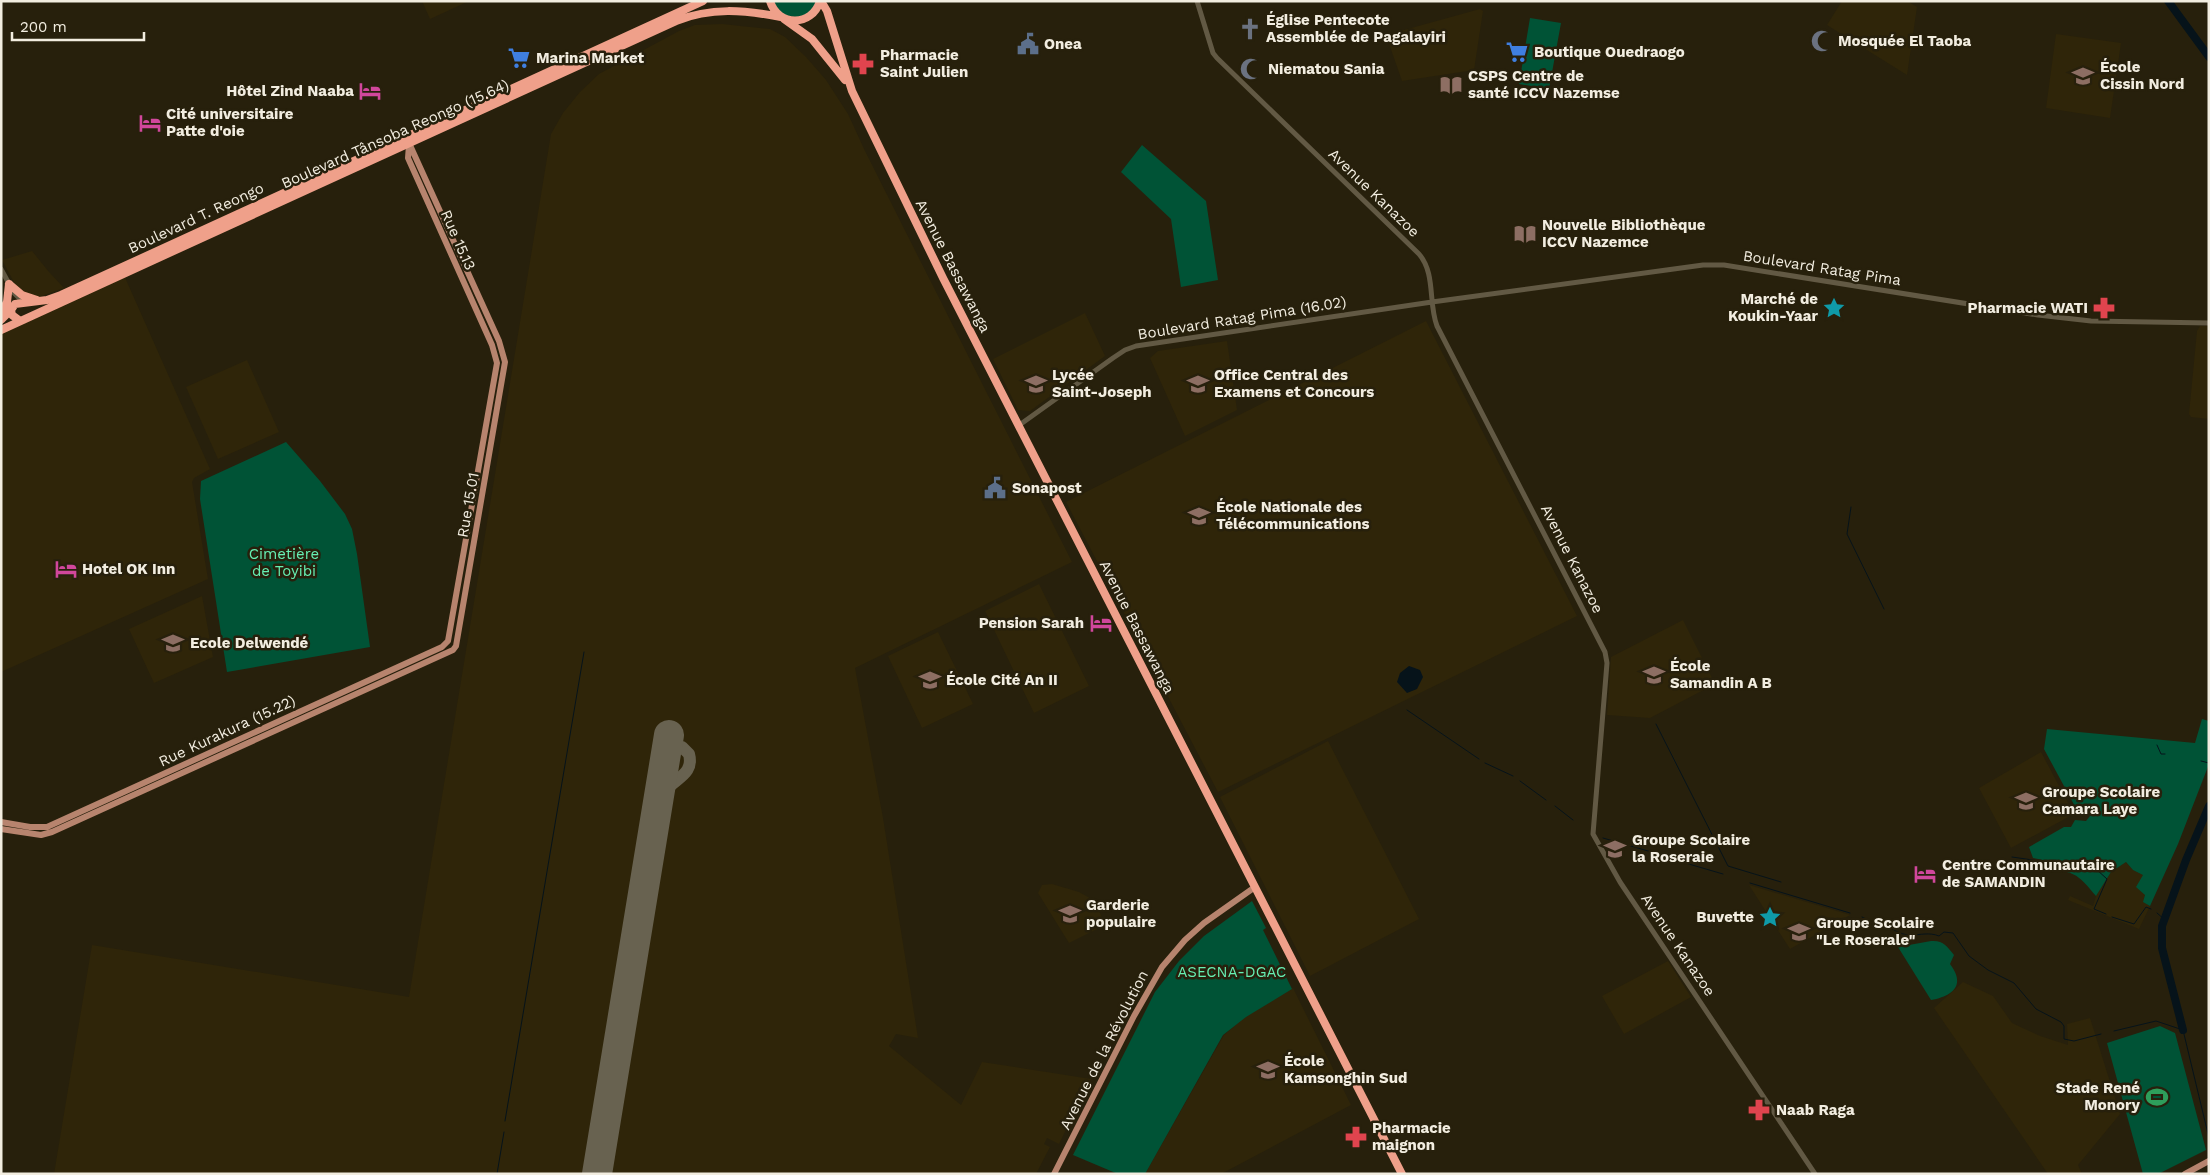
<svg xmlns="http://www.w3.org/2000/svg" width="2210" height="1175" font-family="'Work Sans',sans-serif">
<style>
.built{fill:#2f2509}
.green{fill:#005336}
.water{fill:#06131a}
.lines{fill:none;stroke-linecap:round;stroke-linejoin:round}
.stream{stroke:#06131a;stroke-width:1}
.river{stroke:#06131a;stroke-width:8}
.taxiway{stroke:#686250;stroke-width:12}
.runway{stroke:#686250;stroke-width:30}
.minor{stroke:#625944;stroke-width:5}
.major{stroke:#b7846e;stroke-width:6}
.highway{stroke:#efa08a;stroke-width:8}
.labels{text-anchor:middle;stroke-width:5;stroke-linejoin:round;paint-order:stroke}
.poi-label{font-size:15px;font-weight:bold;fill:#f2ede0;stroke:#27200c;text-anchor:start}
.street-label{font-size:15px;fill:#f2ede0;stroke:#27200c}
.park-label{font-size:15px;fill:#66efb3;stroke:#27200c}
</style>
<rect width="100%" height="100%" fill="#27200c"/>
<path class="built" d="M422,1h47l-39,18z
M1842,1h65l10,6 -10,68 -80,-50z
M1480,9l3,2 -9,59 -72,11 -16,-46z
M722,24l48,5 15,8 21,20 20,23 22,34 17,37 207,411 -217,106 28,150 35,220 -22,-4 -7,12 72,59 21,-43 109,17 -32,65 -12,-6 -3,6 6,3 -14,27h-982l38,-229 317,52 142,-863 12,-21 17,-21 19,-18 80,-43 16,-6z
M2056,34l65,9 -11,75 -64,-10z
M32,251l17,21 15,16 -25,9 -11,-1 -11,-8 -15,-28z
M123,273l87,196 -16,9 -2,4 16,97 -207,93v-342z
M1085,313l20,43 -75,55 -12,-1 -25,-51z
M1426,321l151,295 -359,176 -152,-290z
M2200,326h9v93l-18,-2 -2,-3 8,-83z
M1227,341l10,69 -52,26 -35,-78 8,-7z
M247,360l32,72 -61,27 -32,-72z
M1039,584l50,102 -55,27 -49,-102z
M202,596l11,61 -59,26 -25,-54z
M1683,620l32,64 -65,34 -43,-3 4,-58z
M938,632l35,72 -51,24 -34,-72z
M1328,741l91,178 -109,57 -90,-179z
M2041,752l33,62 -63,34 -32,-60z
M2126,862l7,8 10,5 2,20 -1,7 6,4 -11,23 -71,-29 2,-4 23,10 3,-10 15,-24z
M1052,884l27,8 16,9 10,24 -36,18 -31,-50 4,-8z
M1749,885l101,30 -60,34z
M1668,961l23,36 -67,37 -22,-38z
M1963,982l30,14 19,27 28,13 28,9 -1,-21 23,-6 30,96 -42,51 4,9h-34l-114,-166z
M1293,988l58,117 -130,69h-76l79,-139 21,-18z"/>
<path class="green" d="M772,1h45l-2,6 -14,11 -18,-3z
M1530,18l31,5 -12,66 -30,-5z
M1142,145l64,56 12,79 -37,7 -10,-68 -50,-47z
M286,442l34,39 25,33 7,15 5,25 13,93 -143,25 -27,-173 1,-18z
M2202,719l7,2v43l-31,80 -28,62 -7,-4 2,-7 -9,-8 7,-12 -10,-5 -7,-8 -15,10 -15,24c-19,-23 -23,-26 -53,-26v-10l-10,-2 -4,-11 35,-20h7l4,-7 11,1 4,-5 -5,-6 -7,2 -34,-63 3,-20 148,14z
M1252,901l14,27 -3,2 29,59 -46,28 -23,18 -78,139h-27l-45,-19 82,-163 24,-31 25,-25z
M1931,941c12,-1 16,5 23,14l-4,9c16,21 3,32 -19,36l-33,-53z
M2160,1026l15,7 31,117 -48,24h-15l-36,-131z"/>
<path class="water" d="M1409,666l11,4 3,7 -6,12 -10,4 -10,-11 3,-9z"/>
<g class="lines">
<path class="stream" d="M1851,507l-4,27 37,75
M1407,710l72,49
M1656,724l72,142 53,16
M2157,745l4,9h4
M2201,761l8,2
M1485,763l28,13
M1520,781l26,19
M1555,806l18,14
M1603,838l59,17
M2012,857l42,6 25,-1 17,7 11,10 -13,30 12,5
M1675,860l48,14
M1750,883l100,30
M2157,913l8,7
M1862,917l7,3
M2112,917l22,7 12,-17 5,2
M1883,923c8,5 17,12 27,12 11,0 19,-3 29,1l5,-4 9,1 16,23 19,14 26,13 22,26 25,13 3,4v13l10,2 27,-7
M2114,1031l42,-10 27,9 26,108
M505,1121l79,-469
M497,1174l7,-42"/>
<path class="river" d="M2168,1l41,56
M2183,1030l-21,-82v-22l24,-66 23,-54"/>
<path class="taxiway" d="M658,806c2,-6 5,-12 9,-17 11,-12 27,-16 22,-35l-7,-7h-15c-11,8 -13,20 -5,32"/>
<path class="runway" d="M597,1174l72,-439"/>
<path class="minor" d="M1197,1l16,52 4,5 202,196c17,20 9,49 18,72l168,326 2,11 -14,171 27,48 195,292
M1,269l13,24 9,9
M1018,426l95,-68 12,-8 11,-4 296,-44 271,-37h21l314,50 53,6 118,2"/>
<path class="major" d="M1,822l29,5h17l395,-180 6,-6 49,-278 -5,-18 -84,-187 1,-13
M1,829l40,6 11,-3 401,-182 3,-4 49,-284 -6,-21 -90,-198
M1054,1174l80,-158 28,-49 23,-27 19,-17 51,-36
M2185,1174l24,-13"/>
<path class="highway" d="M770,1c8,26 42,26 50,0
M821,1l6,10 25,80 91,187 459,896
M784,19l28,20 33,41
M9,284l13,11 15,5
M1,313l6,-11 2,-18
M1,320l10,-10
M20,321l-8,-6 -1,-5 4,-6 32,-4 14,-5 642,-294
M1,330l675,-309c35,-14 68,-11 105,-4"/>
</g>
<defs>
<g id="church-bare" transform="scale(1.725)"><path d="M-1.2-6h2.4v3.5h3.3v2.4h-3.3V6h-2.4V-.1h-3.3v-2.4h3.3Z" fill="#6b7280" stroke="#27200c" stroke-width="2.5" paint-order="stroke"/></g>
<g id="mosque-bare" transform="scale(1.725)"><path d="M3.5-4.9A6 6 0 1 0 3.5 4.9A5 5 0 1 1 3.5-4.9Z" fill="#6b7280" stroke="#27200c" stroke-width="2.5" paint-order="stroke"/></g>
<g id="civic-bare" transform="scale(1.725)"><path d="M-.6-6.5H3V-4.5H.6V-3L4-1V1h2V6H-6V1h2V-1L-.6-3ZM-1.2 2.5V6h2.4V2.5Z" fill="#5c6f8a" stroke="#27200c" stroke-width="2.5" paint-order="stroke"/></g>
<g id="supermarket-bare" transform="scale(1.725)"><path d="M-6-5.5h2.5l.6 2H6L4.5 2H-2.5L-4.4-4H-6ZM-1.5 3.2a1.3 1.3 0 1 0 .1 0ZM3 3.2a1.3 1.3 0 1 0 .1 0Z" fill="#3f7fe0" stroke="#27200c" stroke-width="2.5" paint-order="stroke"/></g>
<g id="pharmacy-bare" transform="scale(1.725)"><path d="M-2-6h4v4h4v4h-4v4h-4v-4h-4v-4h4Z" fill="#e0444e" stroke="#27200c" stroke-width="2.5" paint-order="stroke"/></g>
<g id="school-bare" transform="scale(1.725)"><path d="M0-5L7-2L0 1L-7-2ZM-4 1L0 2.5L4 1V4Q0 6-4 4Z" fill="#8d6e63" stroke="#27200c" stroke-width="2.5" paint-order="stroke"/></g>
<g id="library-bare" transform="scale(1.725)"><path d="M-6-4Q-3-5.5-.7-3.5V5Q-3 3-6 4ZM6-4Q3-5.5 .7-3.5V5Q3 3 6 4Z" fill="#8d6e63" stroke="#27200c" stroke-width="2.5" paint-order="stroke"/></g>
<g id="hotel-bare" transform="scale(1.725)"><path d="M-6-4.5h1.5V1H6V5H4.5V3h-9V5H-6ZM-4 0a1.8 1.8 0 1 1 3.6 0ZM.5 0V-2.5h3Q6-2.5 6 0Z" fill="#d1479c" stroke="#27200c" stroke-width="2.5" paint-order="stroke"/></g>
<g id="sight-bare" transform="scale(1.725)"><path d="M0-6L1.8-2.2L6-1.7L2.9 1.2L3.7 5.4L0 3.3L-3.7 5.4L-2.9 1.2L-6-1.7L-1.8-2.2Z" fill="#0f9aa8" stroke="#27200c" stroke-width="2.5" paint-order="stroke"/></g>
<g id="university-bare" transform="scale(1.725)"><path d="M0-5L7-2L0 1L-7-2ZM-4 1L0 2.5L4 1V4Q0 6-4 4Z" fill="#8d6e63" stroke="#27200c" stroke-width="2.5" paint-order="stroke"/></g>
<g id="stadium-bare" transform="scale(1.725)"><path d="M0-5a6.5 5 0 1 0 0 10a6.5 5 0 1 0 0-10ZM-3.5-1.8h7v3.6h-7Z" fill="#2e9e5b" stroke="#27200c" stroke-width="2.5" paint-order="stroke"/></g>
</defs>
<g fill-rule="evenodd">
<use href="#church-bare" x="1250" y="29"/>
<use href="#mosque-bare" x="1822" y="41"/>
<use href="#civic-bare" x="1028" y="44"/>
<use href="#supermarket-bare" x="1517" y="52"/>
<use href="#supermarket-bare" x="519" y="58"/>
<use href="#pharmacy-bare" x="863" y="64"/>
<use href="#mosque-bare" x="1251" y="69"/>
<use href="#school-bare" x="2083" y="76"/>
<use href="#library-bare" x="1451" y="85"/>
<use href="#hotel-bare" x="370" y="91"/>
<use href="#hotel-bare" x="150" y="123"/>
<use href="#library-bare" x="1525" y="234"/>
<use href="#sight-bare" x="1834" y="308"/>
<use href="#pharmacy-bare" x="2104" y="308"/>
<use href="#school-bare" x="1036" y="384"/>
<use href="#university-bare" x="1198" y="384"/>
<use href="#civic-bare" x="995" y="488"/>
<use href="#university-bare" x="1199" y="516"/>
<use href="#hotel-bare" x="66" y="569"/>
<use href="#hotel-bare" x="1101" y="623"/>
<use href="#school-bare" x="173" y="643"/>
<use href="#school-bare" x="1654" y="675"/>
<use href="#school-bare" x="930" y="680"/>
<use href="#school-bare" x="2026" y="801"/>
<use href="#school-bare" x="1615" y="849"/>
<use href="#hotel-bare" x="1925" y="874"/>
<use href="#school-bare" x="1070" y="914"/>
<use href="#sight-bare" x="1770" y="917"/>
<use href="#school-bare" x="1799" y="932"/>
<use href="#school-bare" x="1268" y="1070"/>
<use href="#stadium-bare" x="2157" y="1097"/>
<use href="#pharmacy-bare" x="1759" y="1110"/>
<use href="#pharmacy-bare" x="1356" y="1137"/>
</g>
<g class="labels">
<g class="poi-label">
<text x="1266" y="25">Église Pentecote<tspan x="1266" dy="17">Assemblée de Pagalayiri</tspan></text>
<text x="1838" y="46">Mosquée El Taoba</text>
<text x="1044" y="49">Onea</text>
<text x="1534" y="57">Boutique Ouedraogo</text>
<text x="880" y="60">Pharmacie<tspan x="880" dy="17">Saint Julien</tspan></text>
<text x="536" y="63">Marina Market</text>
<text x="2100" y="72">École<tspan x="2100" dy="17">Cissin Nord</tspan></text>
<text x="1268" y="74">Niematou Sania</text>
<text x="1468" y="81">CSPS Centre de<tspan x="1468" dy="17">santé ICCV Nazemse</tspan></text>
<text x="354" y="96" text-anchor="end">Hôtel Zind Naaba</text>
<text x="166" y="119">Cité universitaire<tspan x="166" dy="17">Patte d'oie</tspan></text>
<text x="1542" y="230">Nouvelle Bibliothèque<tspan x="1542" dy="17">ICCV Nazemce</tspan></text>
<text x="1818" y="304" text-anchor="end">Marché de<tspan x="1818" dy="17">Koukin-Yaar</tspan></text>
<text x="2088" y="313" text-anchor="end">Pharmacie WATI</text>
<text x="1052" y="380">Lycée<tspan x="1052" dy="17">Saint-Joseph</tspan></text>
<text x="1214" y="380">Office Central des<tspan x="1214" dy="17">Examens et Concours</tspan></text>
<text x="1012" y="493">Sonapost</text>
<text x="1216" y="512">École Nationale des<tspan x="1216" dy="17">Télécommunications</tspan></text>
<text x="82" y="574">Hotel OK Inn</text>
<text x="1084" y="628" text-anchor="end">Pension Sarah</text>
<text x="190" y="648">Ecole Delwendé</text>
<text x="1670" y="671">École<tspan x="1670" dy="17">Samandin A B</tspan></text>
<text x="946" y="685">École Cité An II</text>
<text x="2042" y="797">Groupe Scolaire<tspan x="2042" dy="17">Camara Laye</tspan></text>
<text x="1632" y="845">Groupe Scolaire<tspan x="1632" dy="17">la Roseraie</tspan></text>
<text x="1942" y="870">Centre Communautaire<tspan x="1942" dy="17">de SAMANDIN</tspan></text>
<text x="1086" y="910">Garderie<tspan x="1086" dy="17">populaire</tspan></text>
<text x="1754" y="922" text-anchor="end">Buvette</text>
<text x="1816" y="928">Groupe Scolaire<tspan x="1816" dy="17">"Le Roserale"</tspan></text>
<text x="1284" y="1066">École<tspan x="1284" dy="17">Kamsonghin Sud</tspan></text>
<text x="2140" y="1093" text-anchor="end">Stade René<tspan x="2140" dy="17">Monory</tspan></text>
<text x="1776" y="1115">Naab Raga</text>
<text x="1372" y="1133">Pharmacie<tspan x="1372" dy="17">maignon</tspan></text>
</g>
<g class="street-label">
<text transform="translate(395 134) rotate(-24)" y="5">Boulevard Tânsoba Reongo (15.64)</text>
<text transform="translate(1374 193) rotate(44)" y="5">Avenue Kanazoe</text>
<text transform="translate(196 218) rotate(-25)" y="5">Boulevard T. Reongo</text>
<text transform="translate(458 240) rotate(66)" y="5">Rue 15.13</text>
<text transform="translate(953 266) rotate(63)" y="5">Avenue Bassawanga</text>
<text transform="translate(1822 268) rotate(9)" y="5">Boulevard Ratag Pima</text>
<text transform="translate(1242 318) rotate(-9)" y="5">Boulevard Ratag Pima (16.02)</text>
<text transform="translate(468 505) rotate(-80)" y="5">Rue 15.01</text>
<text transform="translate(1572 559) rotate(63)" y="5">Avenue Kanazoe</text>
<text transform="translate(1137 627) rotate(63)" y="5">Avenue Bassawanga</text>
<text transform="translate(227 731) rotate(-25)" y="5">Rue Kurakura (15.22)</text>
<text transform="translate(1678 945) rotate(56)" y="5">Avenue Kanazoe</text>
<text transform="translate(1104 1050) rotate(-63)" y="5">Avenue de la Révolution</text>
</g>
<g class="park-label">
<text x="284" y="559">Cimetière<tspan x="284" dy="17">de Toyibi</tspan></text>
<text x="1232" y="977">ASECNA-DGAC</text>
</g>
</g>
<rect width="2210" height="1175" fill="none" stroke="#f2ede0" stroke-width="5"/>
<path d="M12 32v8h132v-8" fill="none" stroke="#f2ede0" stroke-width="2.5"/>
<text x="20" y="32" font-size="15" fill="#f2ede0" stroke="#27200c" stroke-width="4" paint-order="stroke">200 m</text>
</svg>
